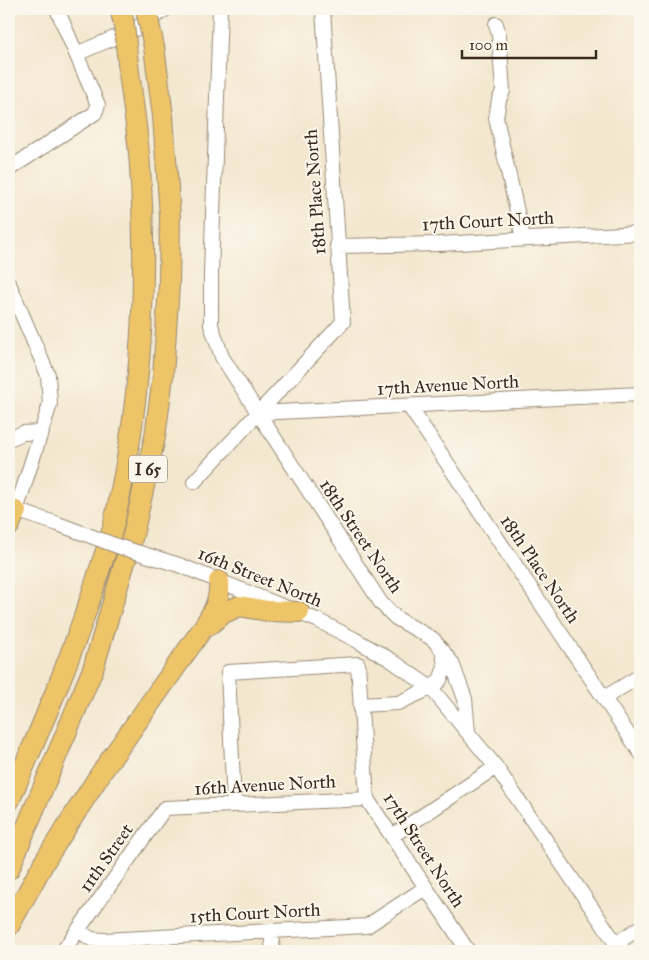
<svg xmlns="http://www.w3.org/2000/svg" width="649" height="960" font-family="'IM FELL Great Primer',serif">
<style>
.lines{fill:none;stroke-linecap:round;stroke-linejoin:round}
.minor-casing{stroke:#978976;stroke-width:16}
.highway-casing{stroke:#978976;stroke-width:22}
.minor{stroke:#fff;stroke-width:14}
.highway{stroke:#eec469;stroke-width:20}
.minor-bridge-casing{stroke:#978976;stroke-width:16;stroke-linecap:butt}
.highway-bridge-casing{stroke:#978976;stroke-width:22;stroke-linecap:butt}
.minor-bridge{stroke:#fff;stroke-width:14}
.highway-bridge{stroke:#eec469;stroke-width:20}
.labels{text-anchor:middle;stroke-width:4;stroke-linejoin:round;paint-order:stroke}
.shield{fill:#fbf7ec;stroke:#75685c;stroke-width:1}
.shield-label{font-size:16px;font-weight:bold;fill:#3b2a1e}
.street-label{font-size:18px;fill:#3b2a1e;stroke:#fbf7ec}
</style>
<rect width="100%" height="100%" fill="#fbf7ec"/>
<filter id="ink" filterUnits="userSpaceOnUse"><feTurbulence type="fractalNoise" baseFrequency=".02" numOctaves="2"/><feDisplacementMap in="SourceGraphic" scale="10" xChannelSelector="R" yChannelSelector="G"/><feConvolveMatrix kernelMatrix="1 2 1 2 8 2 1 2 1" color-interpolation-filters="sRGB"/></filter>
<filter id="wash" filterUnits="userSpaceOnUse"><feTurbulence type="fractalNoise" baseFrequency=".0096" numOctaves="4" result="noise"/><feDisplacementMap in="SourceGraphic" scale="20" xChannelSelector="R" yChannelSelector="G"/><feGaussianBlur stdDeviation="1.12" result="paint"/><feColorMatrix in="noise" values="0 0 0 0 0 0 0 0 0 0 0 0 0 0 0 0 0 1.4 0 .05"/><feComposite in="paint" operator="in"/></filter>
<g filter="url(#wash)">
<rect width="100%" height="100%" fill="#f3e8cf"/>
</g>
<g filter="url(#ink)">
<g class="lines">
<g class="minor-casing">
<path id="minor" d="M220,9l-9,265v51l11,32 159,246 15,15 37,21 19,24 13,36 3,33
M496,24l3,11 4,56 -4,9 -3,18 27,120
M76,54l59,-25 31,-20
M9,169l86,-56 3,-8 -41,-96
M337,246l103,-2 200,-11
M9,284l39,91 2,29 -34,107
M409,406l231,346
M258,413l382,-19
M9,439l14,-6 19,-1
M194,482l149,-160 -20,-313
M9,508l49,16
M179,565l138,55 37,19 37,21 40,28 65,79 125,184
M604,698l36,-22
M360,705l38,-2 33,-15 9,-8 5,-13 -2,-16
M234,805l-6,-133 130,-8 9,135 101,152
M392,836l104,-69
M78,930l13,9 13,1 263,-14 58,-38
M271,932l2,19
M63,951l102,-143 202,-9
M616,951l8,-13 16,-10"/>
</g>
<g class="highway-casing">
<path id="highway" d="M9,526l7,-15
M209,625l13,-11 17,-8 29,5 31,1
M9,801c32,-73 64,-147 88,-223 5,-17 12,-34 16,-51 28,-117 35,-240 27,-360 -2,-34 -8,-69 -12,-103
M9,869l84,-200 40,-134 22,-98 8,-61 6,-91 1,-68 -7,-101 -9,-69
M9,926l37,-67 55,-86 100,-142c11,-17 20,-30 18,-50"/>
</g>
<use href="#minor" class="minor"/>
<use href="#highway" class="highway"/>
<g class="minor-bridge-casing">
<path id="minor-bridge" d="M58,524l62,23 59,18"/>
</g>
<g class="highway-bridge-casing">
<path id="highway-bridge" d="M120,9l4,15 4,40
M146,9l8,38"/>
</g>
<use href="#minor-bridge" class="minor-bridge"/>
<use href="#highway-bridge" class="highway-bridge"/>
</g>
</g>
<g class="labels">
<rect class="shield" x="129" y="455.5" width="38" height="27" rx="4"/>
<g class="shield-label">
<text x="148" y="475">I 65</text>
</g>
<g class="street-label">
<text transform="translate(315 192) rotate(-94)" y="6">18th Place North</text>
<text transform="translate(488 221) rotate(-3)" y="6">17th Court North</text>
<text transform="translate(448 385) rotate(-3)" y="6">17th Avenue North</text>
<text transform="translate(361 536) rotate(56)" y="6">18th Street North</text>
<text transform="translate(540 569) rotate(56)" y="6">18th Place North</text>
<text transform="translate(260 577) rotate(22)" y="6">16th Street North</text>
<text transform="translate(265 785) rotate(-3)" y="6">16th Avenue North</text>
<text transform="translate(424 850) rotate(57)" y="6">17th Street North</text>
<text transform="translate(106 858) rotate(-55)" y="6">11th Street</text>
<text transform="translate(255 913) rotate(-3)" y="6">15th Court North</text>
</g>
</g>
<rect width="649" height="960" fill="none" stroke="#fbf7ec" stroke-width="30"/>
<path d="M462 50v8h134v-8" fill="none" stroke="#3b2a1e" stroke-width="2.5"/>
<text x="469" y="50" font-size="15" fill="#3b2a1e" stroke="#fbf7ec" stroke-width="4" paint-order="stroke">100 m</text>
</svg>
